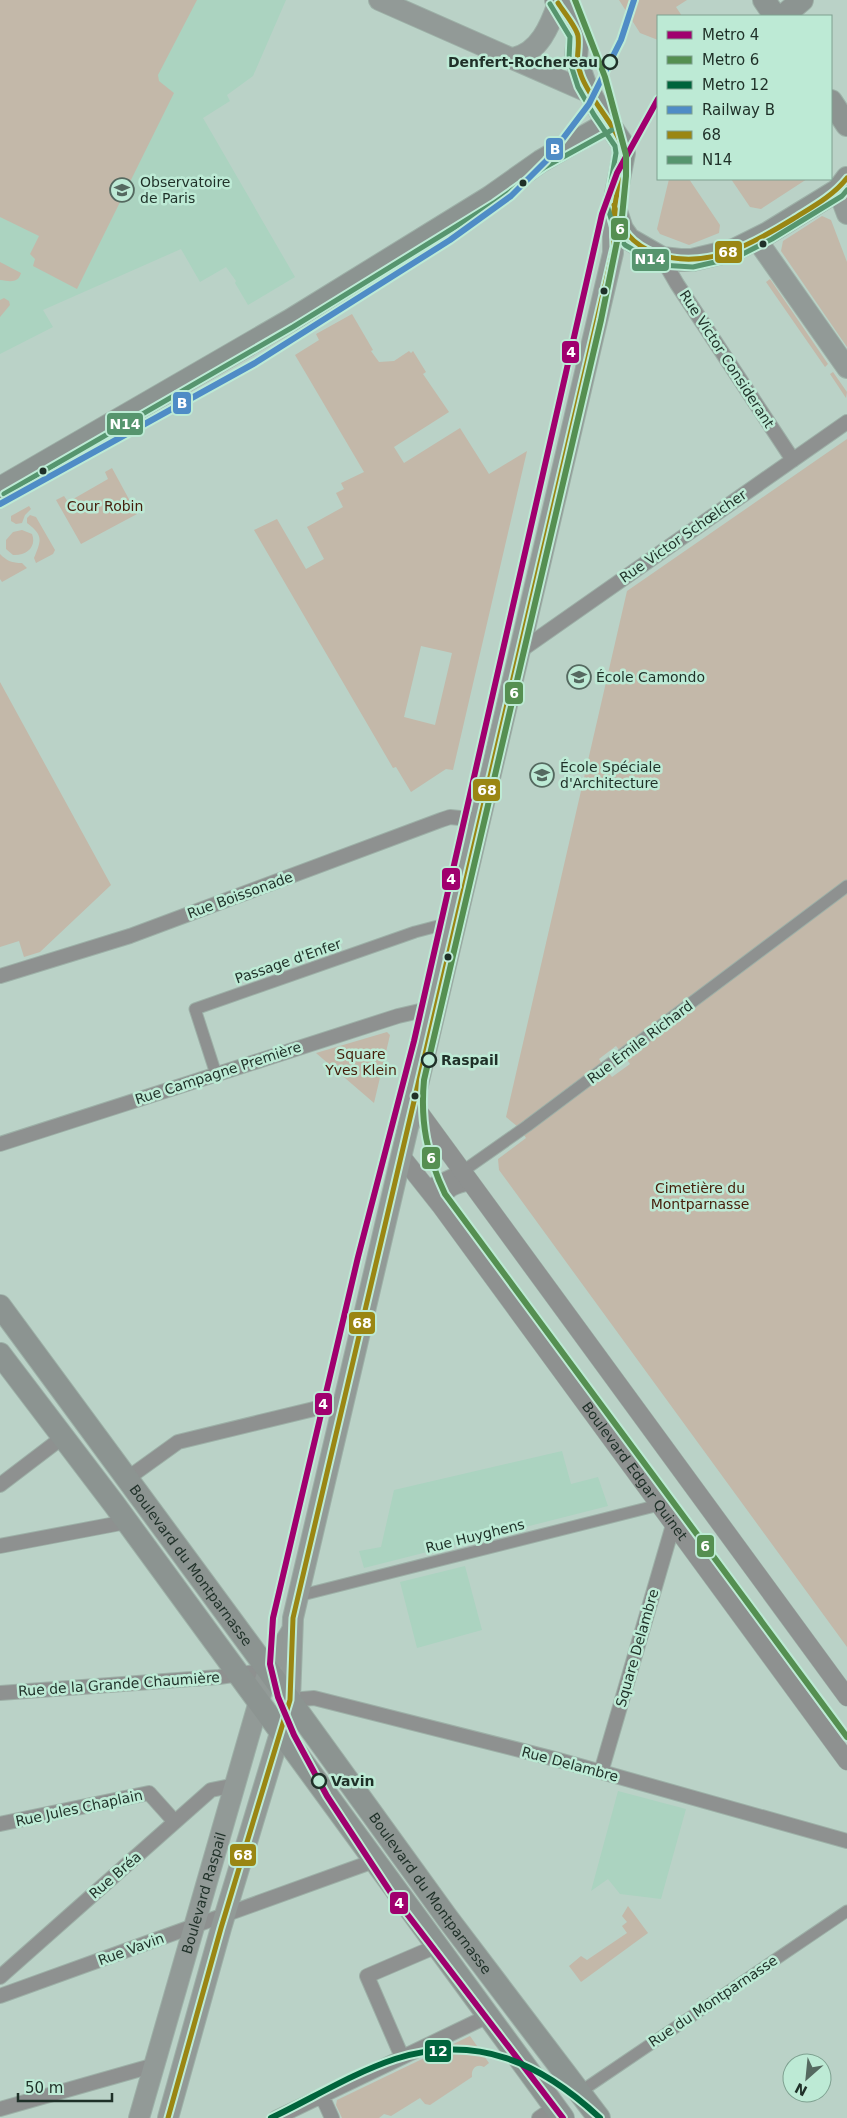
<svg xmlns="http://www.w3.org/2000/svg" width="847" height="2118" font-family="'DejaVu Sans',sans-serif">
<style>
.built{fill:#abd3c0}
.green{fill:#c3b8a9;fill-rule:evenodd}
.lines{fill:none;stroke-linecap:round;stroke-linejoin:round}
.pedestrian-casing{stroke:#9db0a7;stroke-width:13}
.minor-casing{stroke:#9db0a7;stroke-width:16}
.tertiary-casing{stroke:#9db0a7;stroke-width:19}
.secondary-casing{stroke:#9db0a7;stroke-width:22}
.primary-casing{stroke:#9db0a7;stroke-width:24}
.pedestrian{stroke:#8e9190;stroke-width:11}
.minor{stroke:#8e9190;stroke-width:14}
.tertiary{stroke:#8e9190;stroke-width:18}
.secondary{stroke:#929a97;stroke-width:20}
.primary{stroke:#8c9491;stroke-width:22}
.bus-1-casing{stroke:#bdead5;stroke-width:9}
.bus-2-casing{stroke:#bdead5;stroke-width:9}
.bus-1{stroke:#9a8613;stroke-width:5}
.bus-2{stroke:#56956e;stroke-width:5}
.rail-1-casing{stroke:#bdead5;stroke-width:10}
.rail-1{stroke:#4f8cc6;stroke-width:6}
.metro-1-casing{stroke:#bdead5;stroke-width:10}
.metro-2-casing{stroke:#bdead5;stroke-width:10}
.metro-3-casing{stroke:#bdead5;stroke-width:10}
.metro-1{stroke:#a0006e;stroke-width:6}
.metro-2{stroke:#558f51;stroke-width:6}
.metro-3{stroke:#00643c;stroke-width:6}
.stop-dot{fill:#bdead5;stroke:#1f3028;stroke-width:2.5}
.bus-dot{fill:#1f3028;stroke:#bdead5;stroke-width:2}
.labels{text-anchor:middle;stroke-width:5;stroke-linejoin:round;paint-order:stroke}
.stop-label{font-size:14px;font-weight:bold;fill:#1f3028;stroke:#bdead5;text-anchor:start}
.poi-label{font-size:14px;fill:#1f3028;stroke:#bdead5;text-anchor:start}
.street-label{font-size:14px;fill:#1f3028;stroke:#bdead5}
.park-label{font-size:14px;fill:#451e0b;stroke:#bdead5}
.line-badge{stroke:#bdead5;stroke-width:2}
.badge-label{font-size:14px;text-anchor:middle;font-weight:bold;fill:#fff}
</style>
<rect width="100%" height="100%" fill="#bad2c7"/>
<path class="built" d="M128,0h158l-33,76 -26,19 3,6 -27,17 92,159 -47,28 -13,-22 1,-2 -10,-14 -26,15 -19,-33 -138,61 10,17 -53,27v-325z
M562,1451l9,33 27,-7 10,29 -244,62 -5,-17 22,-4 13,-57z
M465,1566l17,64 -65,18 -17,-66z
M618,1791l68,18 -25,90 -41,-5 -12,-15 -17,12z"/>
<path class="green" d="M0,0h197l-39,75 1,6 15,12 -97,196 -44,-23 2,-7 -5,-5 9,-18 -39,-19z
M619,0h68l-11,7 6,9h-24v24l-18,-7z
M669,179h20l31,46 -1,8 -30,12 -29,-11 -3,-5z
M731,179h76l-46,30 -11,-2z
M822,216l9,4 16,42v85l-66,-96 2,-10z
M0,262l21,11c-3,11 -12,8 -21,7z
M770,279l58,85 -3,3 -59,-85z
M4,298l5,3 1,4 -10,12v-17z
M352,314l21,36 -2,1 8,11 15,-1 15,-10 2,2 2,-2 13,21 -3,2 26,38 -55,35 10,16 56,-35 29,46 38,-23 -74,319 -7,-1 -35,23 -15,-25 -3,1 -139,-238 23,-11 29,50 18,-10 -17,-32 36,-20 -7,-14 8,-4 -3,-6 23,-11 -69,-117 24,-15 -3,-6zM421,646l31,7 -17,72 -31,-8z
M833,372l14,20 -1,6 -16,-24z
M847,439v441l-227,171 -4,-5 -17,13 3,5 -84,63 -12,-10 121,-526z
M112,468l25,46 -56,30 -25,-44 8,-4 4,6 40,-23 -3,-7z
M29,506l2,3 -6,6 -3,8 -6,1 -5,-3v-5z
M30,515l6,2 19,33 -2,4 -17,9 -2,-5c7,-18 10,-22 -7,-35v-5z
M22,530l10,4c5,13 -6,22 -19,21l-7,-6v-9l7,-8z
M0,554c7,7 12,9 22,9l5,5 -25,14 -2,-3z
M0,682l111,203 -71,67 -16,5 -5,-16 -19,6z
M847,892v755l-348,-477 -1,-11 28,-21 -2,-3 84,-63 4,5 18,-13 -4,-6z
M387,1032l3,3 -16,68 -58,-50z
M628,1906l20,27 -67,49 -12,-16 12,-10 6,4 40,-27 -5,-7 5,-4 -5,-6z
M470,2036l19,27 -5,4c-8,-4 -13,2 -12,10l-42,28 -5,-1 -5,-6 -29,18 -7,-2 -5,4h-37l-6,-13 1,-5z"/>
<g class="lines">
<g class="pedestrian-casing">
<path id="pedestrian" d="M216,1074l-21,-65 220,-77 42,-11
M463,1171l64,-45 320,-240
M298,1596l361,-91
M580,2092l267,-181"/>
</g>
<g class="minor-casing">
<path id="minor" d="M662,258l15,26 116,176
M520,651l327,-229
M0,976l130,-40 311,-116 9,-3 30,3
M0,1144l398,-128 39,-9
M426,1188l37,-17
M440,1205c7,-16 14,-19 31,-22
M128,1478l50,-36 165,-40
M0,1485l63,-48
M0,1546l126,-24
M0,1693l219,-16 49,-7
M290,1700l24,-2 241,61 292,82
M601,1772l72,-247
M0,1824l149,-31 26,29
M0,1977l211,-187 25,-5
M0,1996l374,-135
M402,2057l-35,-81 70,-30
M322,2096l10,22
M0,2109l155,-44
M276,2118l212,-102
M539,2118l16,-11"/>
</g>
<g class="tertiary-casing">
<g id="tertiary">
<path d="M414,1105l433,592"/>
<path id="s1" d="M402,1157l38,48 407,556"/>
</g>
</g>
<g class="secondary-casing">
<g id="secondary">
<path d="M379,0l211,93"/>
<path d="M513,58c26,-5 37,-32 45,-55"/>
<path d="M838,190l9,24"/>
<path d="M757,240l90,128"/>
<path id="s2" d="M139,2118l129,-448 23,-38"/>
<path d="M168,2118l53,-190 69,-228 3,-82 320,-1365v-43"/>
</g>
</g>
<g class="primary-casing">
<g id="primary">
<path d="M556,0l22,35 -2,23 9,26 15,27 22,32 2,10 -10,52 8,24 7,10 33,19 18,2h12l42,-10 34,-17 70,-43 9,-12"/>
<path d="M764,0l11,16"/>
<path d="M783,16l19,-16"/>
<path d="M831,101l16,24"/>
<path d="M0,488l289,-167 201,-124 51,-36 67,-38"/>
<path id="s3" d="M0,1306l268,364 180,249 151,199"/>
<path d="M0,1354l114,150 449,614"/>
</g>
</g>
<use href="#pedestrian" class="pedestrian"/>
<use href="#minor" class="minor"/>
<use href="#tertiary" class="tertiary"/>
<use href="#secondary" class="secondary"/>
<use href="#primary" class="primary"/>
<g class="bus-1-casing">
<path id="bus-1" d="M614,205c8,26 17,39 43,49 49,17 95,-10 136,-35 19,-12 40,-23 54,-41
M168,2118l53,-190 69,-228 3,-82 321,-1371 -1,-31 11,-63c-5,-25 -34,-52 -43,-78 -7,-18 -1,-23 -3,-39 -1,-8 -15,-25 -20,-33"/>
</g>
<g class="bus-2-casing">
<path id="bus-2" d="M550,4l20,33 -1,22 9,28 16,28 21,31 1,7 -9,52 8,27 10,13 35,20 33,2 44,-10 35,-18 70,-43 5,-6
M4,494l289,-167 201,-124 51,-36 67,-37"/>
</g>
<use href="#bus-1" class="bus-1"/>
<use href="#bus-2" class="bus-2"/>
<g class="rail-1-casing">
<path id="rail-1" d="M0,504l255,-141 195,-123 61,-44 35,-35 43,-57 32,-64 13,-40"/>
</g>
<use href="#rail-1" class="rail-1"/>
<g class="metro-1-casing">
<path id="metro-1" d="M563,2118l-172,-225 -64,-97 -33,-61 -16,-38 -8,-33 3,-46 85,-361 56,-216 188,-827 15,-41 41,-74"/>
</g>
<g class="metro-2-casing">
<path id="metro-2" d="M575,0l30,77 21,78v21l-4,41 -21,103 -177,760c-4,42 3,76 21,114l402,543"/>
</g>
<g class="metro-3-casing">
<path id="metro-3" d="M271,2118c40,-19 82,-45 124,-59 82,-26 146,4 205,59"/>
</g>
<use href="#metro-1" class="metro-1"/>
<use href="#metro-2" class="metro-2"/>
<use href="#metro-3" class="metro-3"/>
</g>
<defs>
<g id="university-ring" transform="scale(1.25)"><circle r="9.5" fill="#bdead5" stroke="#556960" stroke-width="1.5"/><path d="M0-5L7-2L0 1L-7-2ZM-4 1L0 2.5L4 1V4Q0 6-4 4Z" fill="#556960"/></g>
</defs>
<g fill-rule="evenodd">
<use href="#university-ring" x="122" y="190"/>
<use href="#university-ring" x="579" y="677"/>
<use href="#university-ring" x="542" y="775"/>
</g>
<g class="stop-dot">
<circle cx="610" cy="62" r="7"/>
<circle cx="429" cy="1060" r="7"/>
<circle cx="319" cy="1781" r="7"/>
</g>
<g class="bus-dot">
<circle cx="523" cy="183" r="4.5"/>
<circle cx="763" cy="244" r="4.5"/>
<circle cx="604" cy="291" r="4.5"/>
<circle cx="43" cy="471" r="4.5"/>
<circle cx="448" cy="957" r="4.5"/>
<circle cx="415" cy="1096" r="4.5"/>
</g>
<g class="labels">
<g class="stop-label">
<text x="598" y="67" text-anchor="end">Denfert-Rochereau</text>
<text x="441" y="1065">Raspail</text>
<text x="331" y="1786">Vavin</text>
</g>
<g class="poi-label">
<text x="140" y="187">Observatoire<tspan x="140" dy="16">de Paris</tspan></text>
<text x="596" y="682">École Camondo</text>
<text x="560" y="772">École Spéciale<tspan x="560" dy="16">d'Architecture</tspan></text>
</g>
<g class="street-label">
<text transform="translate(727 359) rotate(57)" y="5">Rue Victor Considerant</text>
<text transform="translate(683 536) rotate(-35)" y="5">Rue Victor Schœlcher</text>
<text transform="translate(240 895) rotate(-20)" y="5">Rue Boissonade</text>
<text transform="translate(288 961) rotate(-19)" y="5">Passage d'Enfer</text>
<text transform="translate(640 1042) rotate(-37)" y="5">Rue Émile Richard</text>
<text transform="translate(218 1073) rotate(-18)" y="5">Rue Campagne Première</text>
<text dy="5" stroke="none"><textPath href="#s1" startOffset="391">Boulevard Edgar Quinet</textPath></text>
<text transform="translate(475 1536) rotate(-14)" y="5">Rue Huyghens</text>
<text dy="5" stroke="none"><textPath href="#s3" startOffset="322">Boulevard du Montparnasse</textPath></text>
<text transform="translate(637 1648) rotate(-74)" y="5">Square Delambre</text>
<text transform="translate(119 1684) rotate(-4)" y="5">Rue de la Grande Chaumière</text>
<text transform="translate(570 1764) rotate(15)" y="5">Rue Delambre</text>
<text transform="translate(79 1808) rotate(-12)" y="5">Rue Jules Chaplain</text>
<text transform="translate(115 1875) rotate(-41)" y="5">Rue Bréa</text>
<text dy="5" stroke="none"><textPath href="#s3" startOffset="728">Boulevard du Montparnasse</textPath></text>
<text dy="5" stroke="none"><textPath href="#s2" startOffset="234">Boulevard Raspail</textPath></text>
<text transform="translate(131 1949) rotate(-20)" y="5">Rue Vavin</text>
<text transform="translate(713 2001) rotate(-34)" y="5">Rue du Montparnasse</text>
</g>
<g class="park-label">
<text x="105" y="511">Cour Robin</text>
<text x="361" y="1059">Square<tspan x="361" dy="16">Yves Klein</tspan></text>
<text x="700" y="1193">Cimetière du<tspan x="700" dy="16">Montparnasse</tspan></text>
</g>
</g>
<g class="line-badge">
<rect x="545" y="137" width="19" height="24" rx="5" fill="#4f8cc6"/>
<rect x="610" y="217" width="19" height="24" rx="5" fill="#558f51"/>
<rect x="714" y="240" width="29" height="24" rx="5" fill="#9a8613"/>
<rect x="631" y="248" width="39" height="24" rx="5" fill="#56956e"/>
<rect x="561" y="340" width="19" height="24" rx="5" fill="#a0006e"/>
<rect x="172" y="391" width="20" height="24" rx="5" fill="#4f8cc6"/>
<rect x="106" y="412" width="38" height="24" rx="5" fill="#56956e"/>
<rect x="504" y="681" width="20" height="24" rx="5" fill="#558f51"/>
<rect x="472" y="778" width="29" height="24" rx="5" fill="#9a8613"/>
<rect x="441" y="867" width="20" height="24" rx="5" fill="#a0006e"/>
<rect x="421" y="1146" width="20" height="24" rx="5" fill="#558f51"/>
<rect x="348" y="1311" width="28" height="24" rx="5" fill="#9a8613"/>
<rect x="314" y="1392" width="19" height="24" rx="5" fill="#a0006e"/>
<rect x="696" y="1534" width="19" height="24" rx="5" fill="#558f51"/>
<rect x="229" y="1843" width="28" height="24" rx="5" fill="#9a8613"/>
<rect x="389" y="1891" width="20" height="24" rx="5" fill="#a0006e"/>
<rect x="424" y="2039" width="28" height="24" rx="5" fill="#00643c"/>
</g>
<g class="badge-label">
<text x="555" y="154">B</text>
<text x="620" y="234">6</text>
<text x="728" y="257">68</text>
<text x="650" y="264">N14</text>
<text x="571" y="357">4</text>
<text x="182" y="408">B</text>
<text x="125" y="429">N14</text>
<text x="514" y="698">6</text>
<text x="487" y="795">68</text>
<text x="451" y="884">4</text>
<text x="431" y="1163">6</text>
<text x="362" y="1328">68</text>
<text x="323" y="1409">4</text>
<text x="705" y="1551">6</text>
<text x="243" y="1860">68</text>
<text x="399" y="1908">4</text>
<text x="438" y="2056">12</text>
</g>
<rect x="657" y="15" width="175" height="165" fill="#bdead5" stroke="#7ea090"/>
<rect x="667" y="31" width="25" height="8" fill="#a0006e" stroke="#7ea090"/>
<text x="702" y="40" font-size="15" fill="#1f3028">Metro 4</text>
<rect x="667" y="56" width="25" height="8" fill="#558f51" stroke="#7ea090"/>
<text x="702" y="65" font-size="15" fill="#1f3028">Metro 6</text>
<rect x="667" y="81" width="25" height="8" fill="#00643c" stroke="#7ea090"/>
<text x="702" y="90" font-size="15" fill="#1f3028">Metro 12</text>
<rect x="667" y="106" width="25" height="8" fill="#4f8cc6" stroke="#7ea090"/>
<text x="702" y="115" font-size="15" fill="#1f3028">Railway B</text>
<rect x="667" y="131" width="25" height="8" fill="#9a8613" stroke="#7ea090"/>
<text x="702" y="140" font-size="15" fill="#1f3028">68</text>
<rect x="667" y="156" width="25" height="8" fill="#56956e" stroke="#7ea090"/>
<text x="702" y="165" font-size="15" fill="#1f3028">N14</text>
<g transform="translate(807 2078) rotate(207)"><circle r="24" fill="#bdead5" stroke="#7ea090"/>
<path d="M0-4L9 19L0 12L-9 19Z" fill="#556960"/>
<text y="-8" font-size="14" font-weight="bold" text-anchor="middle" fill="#1f3028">N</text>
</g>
<path d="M18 2093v8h94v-8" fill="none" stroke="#1f3028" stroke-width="2.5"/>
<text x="25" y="2093" font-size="15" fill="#1f3028" stroke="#bdead5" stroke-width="4" paint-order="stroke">50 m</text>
</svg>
